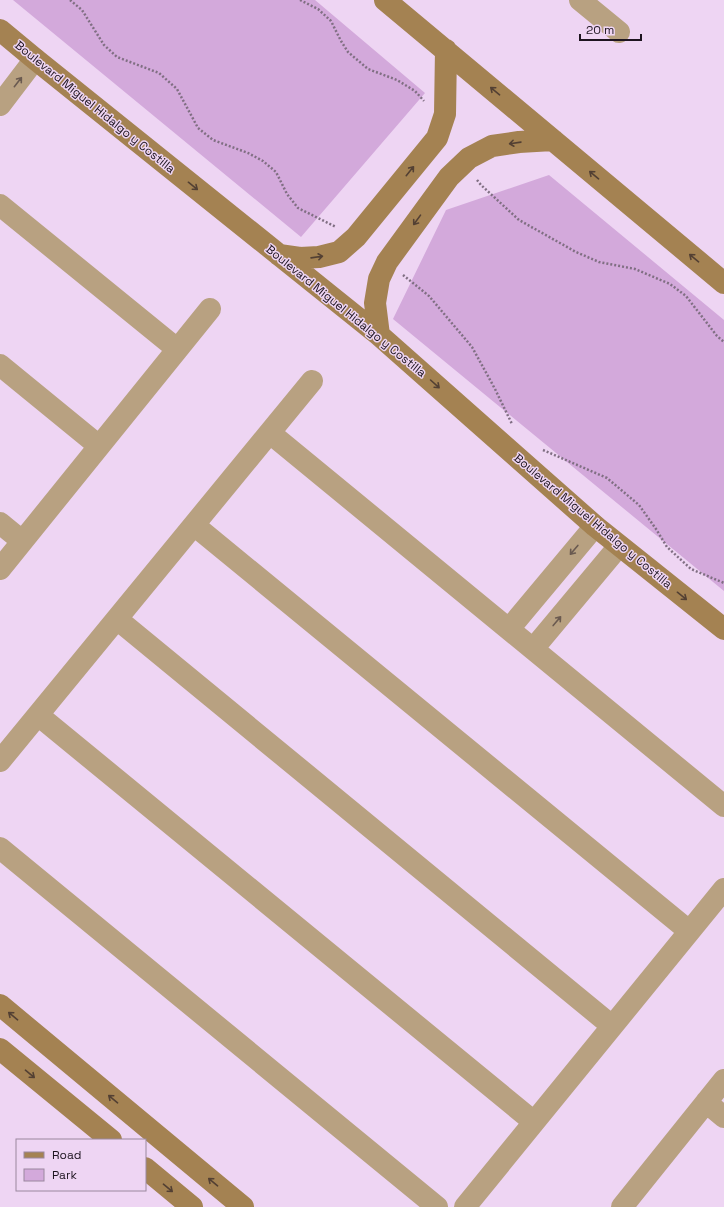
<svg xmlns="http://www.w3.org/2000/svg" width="724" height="1207" font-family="'Space Grotesk',sans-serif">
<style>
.green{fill:#d3a9db}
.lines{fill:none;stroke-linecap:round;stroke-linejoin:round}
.path{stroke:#806f83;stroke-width:2.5;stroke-dasharray:2 2;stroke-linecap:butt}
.street{stroke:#b8a181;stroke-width:22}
.secondary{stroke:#a48252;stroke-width:22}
.oneway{stroke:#6a5a50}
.oneway2{stroke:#534033}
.labels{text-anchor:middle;stroke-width:3;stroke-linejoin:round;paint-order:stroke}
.street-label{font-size:12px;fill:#1d141f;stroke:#eed5f3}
</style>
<rect width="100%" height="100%" fill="#eed5f3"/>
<path class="green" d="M13,0h302l110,93 -124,144z
M549,175l175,145v271l-331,-272 53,-109z"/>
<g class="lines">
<path class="path" d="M70,0l12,10 22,35 13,12 42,16 18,16 21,39 15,12 35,13 15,8 13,11 11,22 11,14 38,19
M300,0l18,9 13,12 10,20 7,11 20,17 29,11 18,11 9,10
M477,180l4,5 38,35 57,32 23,10 36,7 35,15 16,12 31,40 7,6
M403,275l26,21 43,51 23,42 17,35
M543,450l64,28 32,27 17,24 11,18 24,22 33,14"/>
<path class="street" d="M580,0l39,32
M0,105l35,-46
M0,205l177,144
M0,365l99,81
M270,433l454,373
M0,523l22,18
M194,525l495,406
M0,569l210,-260
M117,619l495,407
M509,629l86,-103
M533,649l86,-103
M38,715l496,407
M0,761l312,-380
M0,848l437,359
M706,1102l18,15
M465,1207l259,-318
M622,1207l102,-127"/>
<path class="secondary" d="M385,0l339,283
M0,30l35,29 344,276 216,191 129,103
M279,255l21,3 19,-1 20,-5 17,-15 81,-99 8,-24 1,-64
M379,335l-4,-32 4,-24 8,-17 62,-85 20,-19 23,-12 27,-4 34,-2
M0,1005l243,202
M0,1049l111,91
M145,1168l47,39"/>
</g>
<defs><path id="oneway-shaft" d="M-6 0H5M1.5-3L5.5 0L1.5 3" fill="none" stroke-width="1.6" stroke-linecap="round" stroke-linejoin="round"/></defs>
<g class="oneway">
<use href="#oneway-shaft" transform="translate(18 82) rotate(-52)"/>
<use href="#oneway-shaft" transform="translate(574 550) rotate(130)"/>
<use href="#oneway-shaft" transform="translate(557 621) rotate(-50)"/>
</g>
<g class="oneway2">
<use href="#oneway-shaft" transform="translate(495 91) rotate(-140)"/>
<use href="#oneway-shaft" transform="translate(515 143) rotate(172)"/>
<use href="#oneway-shaft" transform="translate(410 171) rotate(-51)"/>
<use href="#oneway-shaft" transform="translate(594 175) rotate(-140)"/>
<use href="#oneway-shaft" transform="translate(193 186) rotate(39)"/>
<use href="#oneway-shaft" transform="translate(417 220) rotate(126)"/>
<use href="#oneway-shaft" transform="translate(317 257) rotate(-8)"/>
<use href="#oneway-shaft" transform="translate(694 258) rotate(-140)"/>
<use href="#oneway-shaft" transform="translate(435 384) rotate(42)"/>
<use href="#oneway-shaft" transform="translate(682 596) rotate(39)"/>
<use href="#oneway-shaft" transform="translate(13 1016) rotate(-140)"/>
<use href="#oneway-shaft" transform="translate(30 1074) rotate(40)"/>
<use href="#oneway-shaft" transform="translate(113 1099) rotate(-140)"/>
<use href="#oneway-shaft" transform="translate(213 1182) rotate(-140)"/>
<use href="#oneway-shaft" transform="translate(168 1188) rotate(40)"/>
</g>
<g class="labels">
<g class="street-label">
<text transform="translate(95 107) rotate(39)" y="4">Boulevard Miguel Hidalgo y Costilla</text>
<text transform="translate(346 311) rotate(39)" y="4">Boulevard Miguel Hidalgo y Costilla</text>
<text transform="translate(593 521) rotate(40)" y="4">Boulevard Miguel Hidalgo y Costilla</text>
</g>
</g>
<rect x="16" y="1139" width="130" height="52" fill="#eed5f3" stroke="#9a889e"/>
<rect x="24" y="1152" width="20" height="6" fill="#a48252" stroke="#9a889e"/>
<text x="52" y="1159" font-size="12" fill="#1d141f">Road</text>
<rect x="24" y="1169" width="20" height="12" fill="#d3a9db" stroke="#9a889e"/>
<text x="52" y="1179" font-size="12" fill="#1d141f">Park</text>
<path d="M580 34v6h61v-6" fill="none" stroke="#1d141f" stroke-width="2"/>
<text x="586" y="34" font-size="12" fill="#1d141f" stroke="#eed5f3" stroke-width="3" paint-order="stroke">20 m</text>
</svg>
